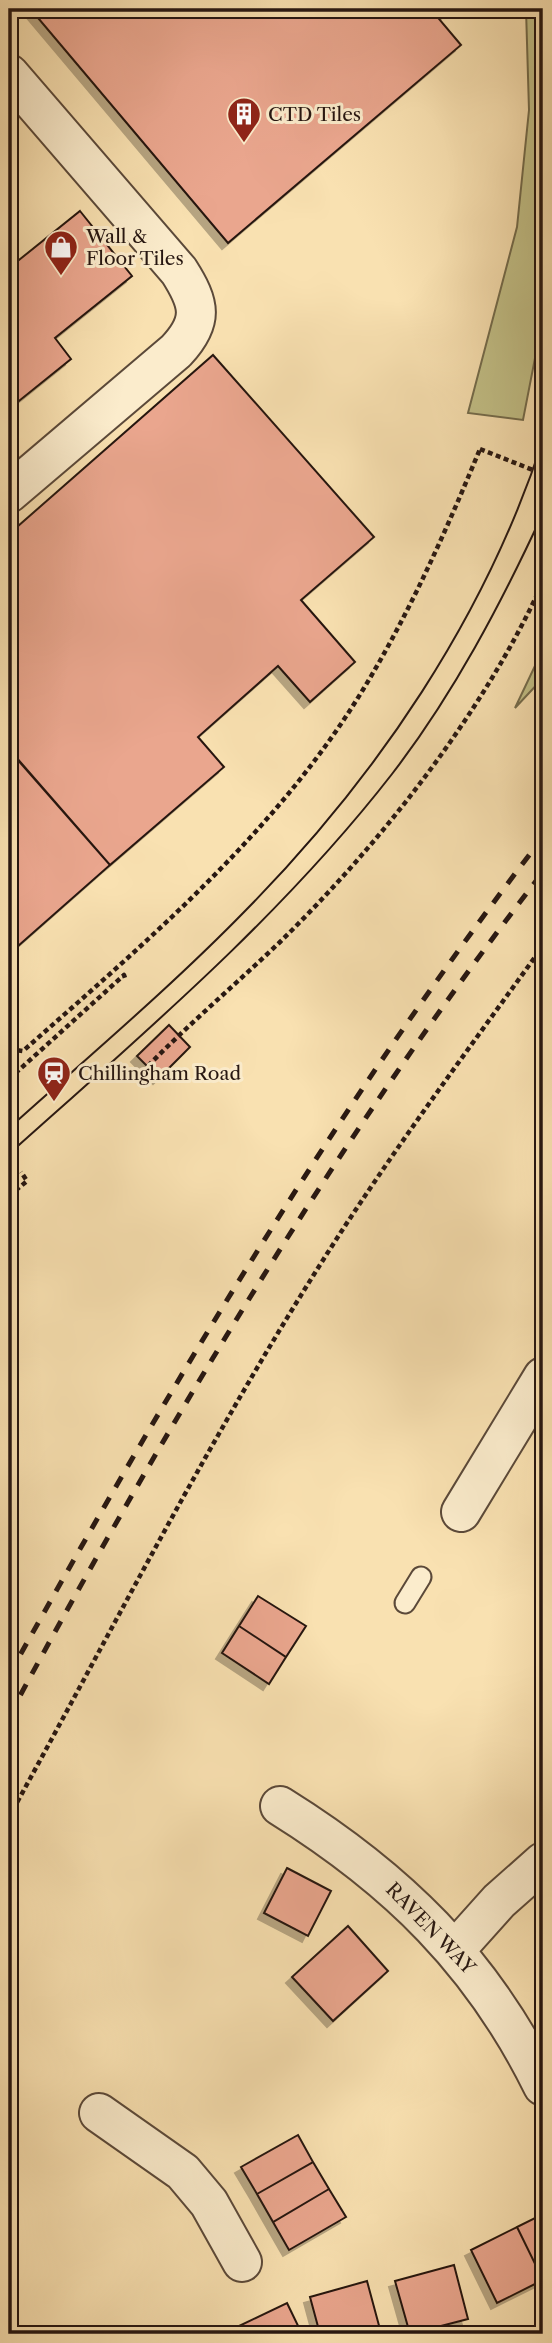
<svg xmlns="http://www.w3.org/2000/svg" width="552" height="2343" font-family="'Libre Caslon Text',serif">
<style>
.green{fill:#c3c188;stroke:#746c4c;stroke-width:2}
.building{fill:#eaa68e;stroke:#261611;stroke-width:2;filter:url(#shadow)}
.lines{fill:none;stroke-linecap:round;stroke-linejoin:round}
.service-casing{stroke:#5b4939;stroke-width:23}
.minor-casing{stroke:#5b4939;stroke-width:42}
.path{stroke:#261611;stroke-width:4.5;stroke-dasharray:5 3.5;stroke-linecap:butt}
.service{stroke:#fbeccc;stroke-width:19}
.minor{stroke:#fbeccc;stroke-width:38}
.tram{stroke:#261611;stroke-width:2}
.rail{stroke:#261611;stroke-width:5;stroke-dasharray:12 12;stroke-linecap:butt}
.path-bridge{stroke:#261611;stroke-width:4.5;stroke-dasharray:5 3.5;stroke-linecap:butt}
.labels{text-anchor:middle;stroke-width:6;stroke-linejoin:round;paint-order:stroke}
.poi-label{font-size:19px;fill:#261611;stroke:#fbeccc;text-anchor:start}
.street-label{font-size:19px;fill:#261611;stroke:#fbeccc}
</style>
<defs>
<filter id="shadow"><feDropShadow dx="-6" dy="6" stdDeviation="0" flood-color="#0004"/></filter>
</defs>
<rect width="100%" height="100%" fill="#f9e1b1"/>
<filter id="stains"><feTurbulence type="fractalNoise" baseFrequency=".00286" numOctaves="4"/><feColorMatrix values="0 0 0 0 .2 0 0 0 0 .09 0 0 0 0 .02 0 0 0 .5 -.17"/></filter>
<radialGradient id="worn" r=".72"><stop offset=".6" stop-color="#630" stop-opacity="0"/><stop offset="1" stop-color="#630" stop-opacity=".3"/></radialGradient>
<path class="green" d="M526,9h17v308l-20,103 -55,-7 49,-186 12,-117z
M543,649v29l-28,30z"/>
<path class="building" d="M36,9h416l-13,10 22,26 -233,198 -195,-231z
M80,211l52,65 -77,62 16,21 -62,50v-141z
M213,355l161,182 -73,63 54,62 -45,40 -32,-36 -80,71 26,30 -114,98 -101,-115v-216z
M9,749l101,116 -101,89z
M169,1025l21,22 -31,31 -22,-22z
M258,1596l48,30 -20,31 -47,-31z
M239,1626l47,31 -17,27 -47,-31z
M287,1868l44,23 -23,45 -44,-23z
M348,1926l40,45 -55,50 -41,-44z
M298,2135l15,27 -56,32 -16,-27z
M313,2162l16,27 -56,33 -16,-28z
M329,2189l17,28 -57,33 -16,-28z
M543,2214v66l-26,-53z
M517,2227l26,53 -46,23 -26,-53z
M454,2265l14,54 -58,15 -15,-53z
M367,2281l14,52 -61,1 -10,-37z
M287,2303l15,31h-59l-4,-8z"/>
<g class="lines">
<g class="service-casing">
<path id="service" d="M405,1603l16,-26"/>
</g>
<g class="minor-casing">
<path id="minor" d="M9,74l170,197c21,33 25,50 -3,80l-167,142
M461,1512l82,-135
M280,1806c117,73 202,156 263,280
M456,1949l43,-48 44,-39
M99,2113l84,59 26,31 33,59"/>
</g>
<path class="path" d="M9,1049l14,2c124,-110 254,-219 341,-363 46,-76 82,-157 116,-239
M148,1066c42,-43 88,-82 132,-124 102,-100 204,-230 263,-360
M9,1079l115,-104 2,6
M9,1196l18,-15 -6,-9
M9,1817c100,-181 194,-366 304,-541 71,-114 152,-222 230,-330"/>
<use href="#service" class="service"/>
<use href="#minor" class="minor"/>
<path class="tram" d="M9,1128c79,-71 162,-141 237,-218 131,-133 239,-292 297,-470
M9,1154c134,-120 272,-237 383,-380 61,-79 109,-170 151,-261"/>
<path class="rail" d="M9,1675c161,-289 332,-576 534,-838
M9,1716c158,-292 331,-582 534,-844"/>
<path class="path-bridge" d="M480,449l63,25"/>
</g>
<defs>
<g id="building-pin" transform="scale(1.75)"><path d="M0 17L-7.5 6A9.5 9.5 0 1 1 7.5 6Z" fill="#8f2418" stroke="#fbeccc"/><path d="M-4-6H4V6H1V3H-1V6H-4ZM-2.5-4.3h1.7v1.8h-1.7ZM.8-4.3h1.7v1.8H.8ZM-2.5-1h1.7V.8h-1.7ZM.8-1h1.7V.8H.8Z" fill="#fff"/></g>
<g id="shop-pin" transform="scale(1.75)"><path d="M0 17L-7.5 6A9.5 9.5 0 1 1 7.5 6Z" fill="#8f2418" stroke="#fbeccc"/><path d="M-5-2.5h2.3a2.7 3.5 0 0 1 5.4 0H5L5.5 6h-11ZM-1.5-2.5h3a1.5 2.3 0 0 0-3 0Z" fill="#fff"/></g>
<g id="station-pin" transform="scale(1.75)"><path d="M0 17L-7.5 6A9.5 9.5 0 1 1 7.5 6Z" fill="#8f2418" stroke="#fbeccc"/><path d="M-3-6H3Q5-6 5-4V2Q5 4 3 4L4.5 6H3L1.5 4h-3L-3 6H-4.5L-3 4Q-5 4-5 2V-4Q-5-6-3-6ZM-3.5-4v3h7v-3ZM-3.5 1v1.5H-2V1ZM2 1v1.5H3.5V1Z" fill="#fff"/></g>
</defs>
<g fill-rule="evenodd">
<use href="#building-pin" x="244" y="114"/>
<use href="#shop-pin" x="61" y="247"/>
<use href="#station-pin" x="54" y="1073"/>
</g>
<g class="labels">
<g class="poi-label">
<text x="268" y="121">CTD Tiles</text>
<text x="86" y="243">Wall &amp;<tspan x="86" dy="22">Floor Tiles</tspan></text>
<text x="78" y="1080">Chillingham Road</text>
</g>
<g class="street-label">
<text transform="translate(431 1928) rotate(46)" y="7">RAVEN WAY</text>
</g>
</g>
<rect width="552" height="2343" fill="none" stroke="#f9e1b1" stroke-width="35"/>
<rect x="10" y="10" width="531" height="2322" fill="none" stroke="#261611" stroke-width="3.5"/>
<rect x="18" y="18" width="517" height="2308" fill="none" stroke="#261611" stroke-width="2"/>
<rect width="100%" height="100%" filter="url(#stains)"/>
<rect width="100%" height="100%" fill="url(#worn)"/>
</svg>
